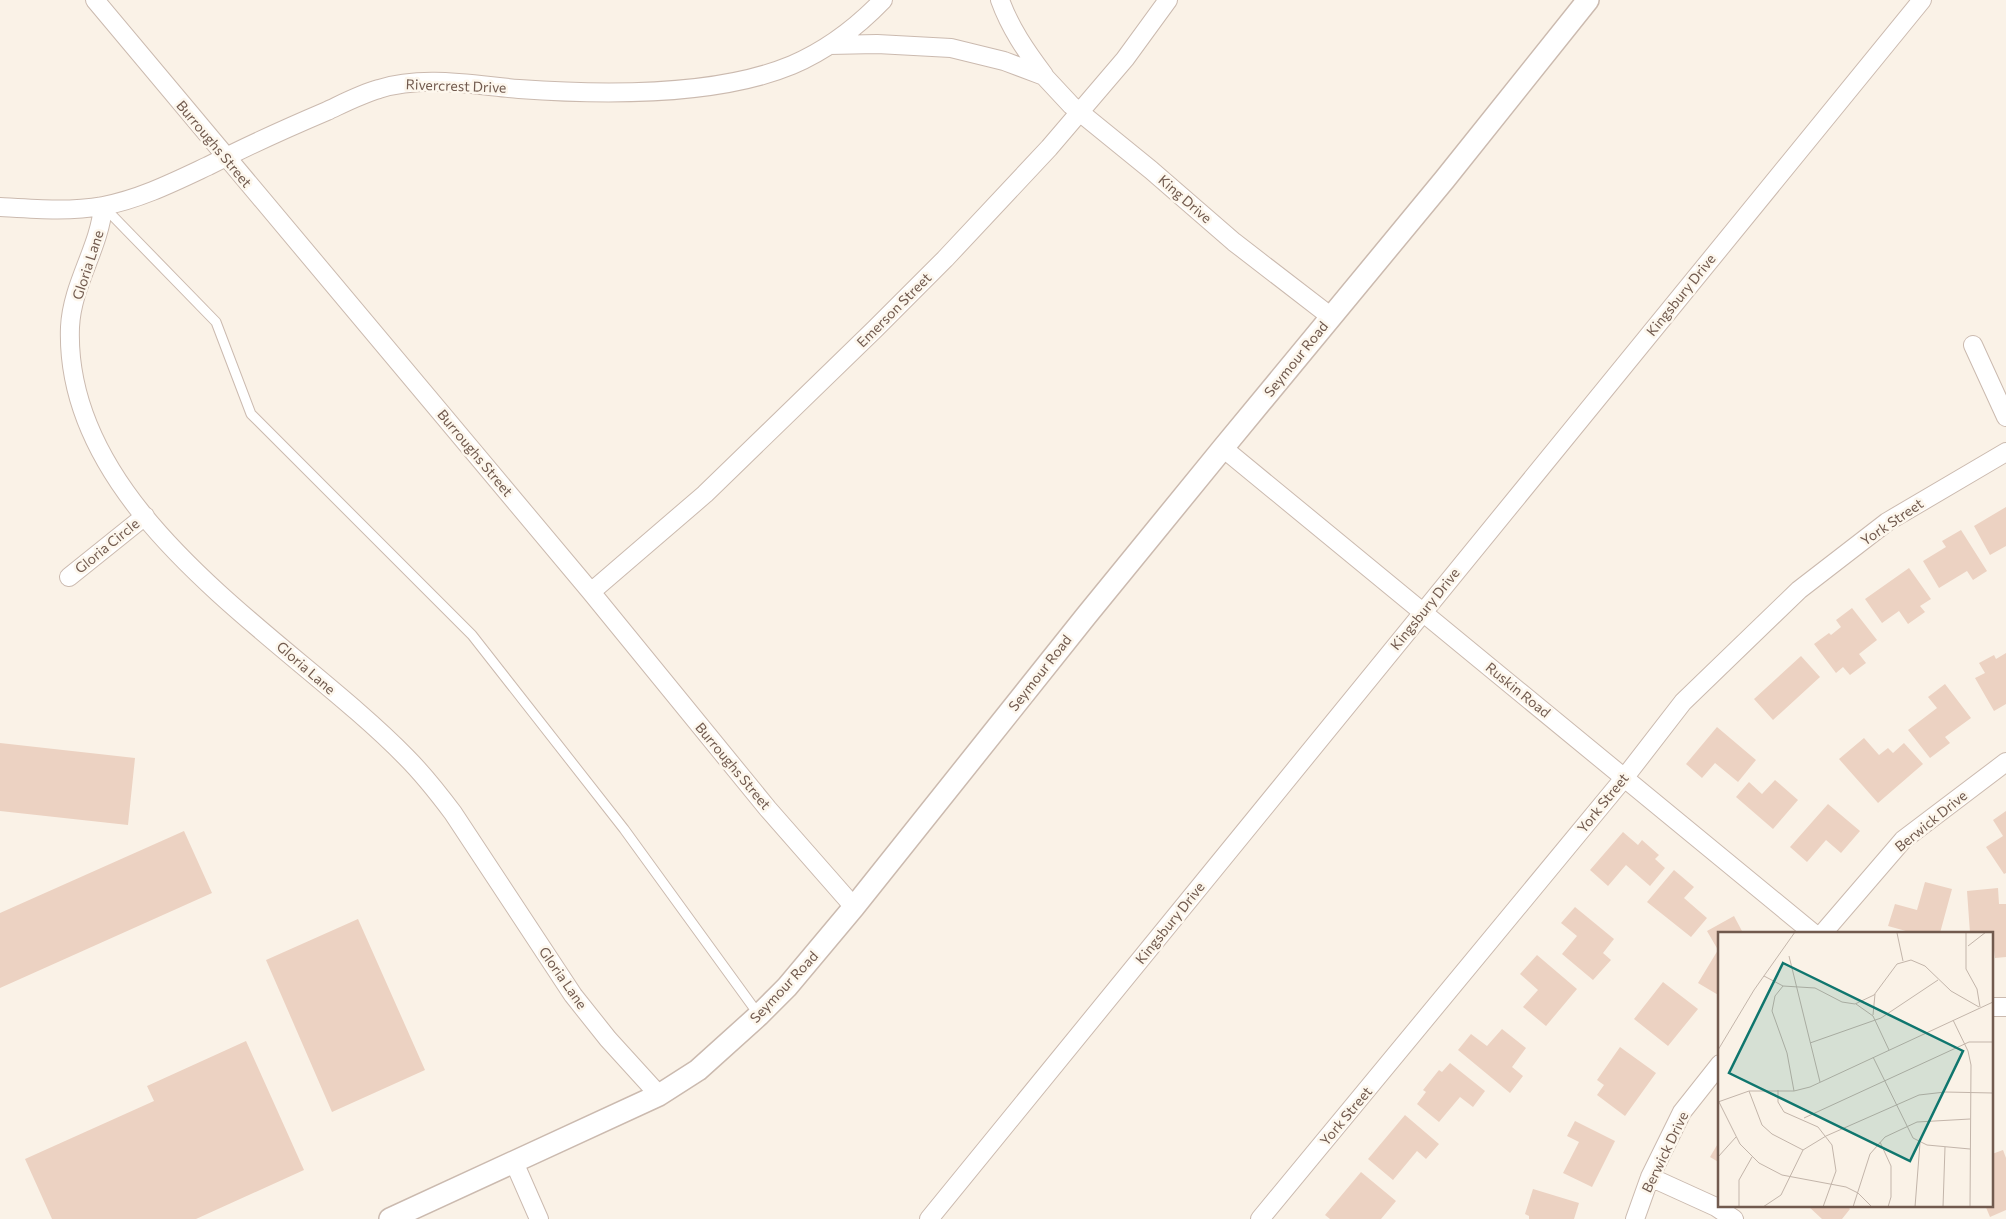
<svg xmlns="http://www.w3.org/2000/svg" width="2006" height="1219" font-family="Commissioner,sans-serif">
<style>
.building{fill:#ecd2c2}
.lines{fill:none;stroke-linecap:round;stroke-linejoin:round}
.service-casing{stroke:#cbbaaf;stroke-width:11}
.minor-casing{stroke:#cbbaaf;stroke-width:20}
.tertiary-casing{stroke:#cbbaaf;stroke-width:24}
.service{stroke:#fff;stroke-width:9}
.minor{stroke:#fff;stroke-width:18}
.tertiary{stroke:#fff;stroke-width:21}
.labels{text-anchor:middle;stroke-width:5;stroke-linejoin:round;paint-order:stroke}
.street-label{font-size:14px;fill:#715a4e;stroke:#fdf7ed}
.inset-road{fill:none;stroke:#c3b5aa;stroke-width:1}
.view{fill:#0f766e;fill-opacity:0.15;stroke:#0f766e;stroke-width:2.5}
.inset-edge{fill:none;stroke:#715a4e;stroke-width:2.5}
</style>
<rect width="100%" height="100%" fill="#faf2e7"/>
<path class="building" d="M2006,507v39l-16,9 -16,-29z
M1961,530l26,41 -14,9 -6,-9 -28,17 -16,-27 23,-14 -4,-6z
M1909,568l22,31 -11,7 5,6 -17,12 -9,-13 -17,12 -17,-24z
M1852,608l25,32 -18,14 7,9 -16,12 -7,-8 -7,6 -22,-29 15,-11 2,2 10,-8 -5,-7z
M2006,653v51l-12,7 -19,-33 10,-5 -6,-10 15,-8 2,4z
M1801,656l19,21 -47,43 -19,-21z
M1945,684l26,34 -26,19 5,6 -20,15 -22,-28 29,-22 -9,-11z
M1717,727l39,33 -18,22 -23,-19 -13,15 -16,-14z
M1864,738l15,17 9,-7 5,5 11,-10 19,21 -45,39 -39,-44z
M0,743l135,15 -7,67 -128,-14z
M1775,780l23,20 -25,29 -37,-32 13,-15 13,12z
M1828,804l32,27 -19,22 -15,-13 -19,22 -17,-15z
M2006,811v62l-2,1 -18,-27 17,-11 -10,-16z
M184,831l28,62 -212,95v-75z
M1623,832l15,13 4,-5 17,15 -4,4 10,9 -15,18 -24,-21 -18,21 -18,-16z
M1674,870l20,17 -10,11 23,20 -16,19 -44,-35z
M1925,882l27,7 -12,44h-27l-25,-7 7,-22 22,6z
M1998,888l1,16h7v53l-11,1 -3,-25h-22l-3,-42z
M1575,907l39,32 -11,14 8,7 -18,20 -31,-26 15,-18 -16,-13z
M1734,916l9,17h-23v63l-22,-13 20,-33 -11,-19z
M358,919l67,151 -93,42 -66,-152z
M1537,955l40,34 -31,37 -23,-19 15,-17 -18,-16z
M1663,982l35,27 -30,37 -34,-27z
M1502,1029l24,19 -14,19 11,9 -13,17 -52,-43 13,-16 16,12z
M246,1041l58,129 -108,49h-144l-27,-60 129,-58 -7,-15z
M1620,1047l36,26 -31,43 -28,-21 7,-10 -7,-5z
M1450,1063l35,28 -12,16 -13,-10 -21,25 -22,-18 9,-12 -3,-2 16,-20 3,2z
M1405,1115l34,29 -13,15 -9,-8 -24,29 -25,-21z
M1575,1121l40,20 -23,46 -29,-14 16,-31 -12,-6z
M1720,1140v23l-10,-6z
M2003,1150l3,8v52l-16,7 -5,-12h7v-51z
M1361,1172l35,29 -15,18h-51l-5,-4z
M1533,1189l46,14 -5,16h-45v-3l-4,-2z
M1807,1205h39l4,4 -8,10h-20z"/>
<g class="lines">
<g class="service-casing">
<path id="service" d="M103,206l113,116 35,92 221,221 152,194 135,186"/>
</g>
<g class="minor-casing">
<path id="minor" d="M95,0l496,592 177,217 86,98
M1000,0c10,28 26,51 44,75
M829,45l48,-1 74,4 53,13 40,15 27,29 80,65 83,72 96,74
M103,206c-3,41 -31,78 -33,121 -7,188 221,312 336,430 17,17 32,36 47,56l120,182 35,44 51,56
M0,207c34,2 69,5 103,-1 37,-7 71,-24 105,-40 39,-20 79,-38 119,-55 17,-8 34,-17 52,-22 44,-14 94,-4 140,0 83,6 196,8 273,-24 35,-15 65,-38 91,-65
M1973,345l33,72
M1223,448l590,485
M69,577l76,-61
M591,592l114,-98 170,-165 70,-70 104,-111 76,-89 43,-59
M1823,933l80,-93 103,-78
M1992,1007h14
M514,1162l25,57
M1650,1177l66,30 18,12
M929,1219l993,-1219
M1260,1219l365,-442 58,-75 116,-112 88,-68 119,-70
M1635,1219l15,-42 32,-65 38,-48"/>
</g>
<g class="tertiary-casing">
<path id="tertiary" d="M390,1219l269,-124 39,-25 61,-55 28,-28 67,-80 232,-291 137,-168 222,-269 143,-179"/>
</g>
<use href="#service" class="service"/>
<use href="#minor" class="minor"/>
<use href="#tertiary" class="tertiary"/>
</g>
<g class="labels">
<g class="street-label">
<text transform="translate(456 86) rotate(2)" y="5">Rivercrest Drive</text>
<text transform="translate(214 144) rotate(50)" y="5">Burroughs Street</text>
<text transform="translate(1185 199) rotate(41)" y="5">King Drive</text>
<text transform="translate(88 265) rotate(-72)" y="5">Gloria Lane</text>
<text transform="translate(1681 295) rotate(-51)" y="5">Kingsbury Drive</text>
<text transform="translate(894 310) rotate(-45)" y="5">Emerson Street</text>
<text transform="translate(1296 359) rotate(-51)" y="5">Seymour Road</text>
<text transform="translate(475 453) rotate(50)" y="5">Burroughs Street</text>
<text transform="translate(1892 522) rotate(-34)" y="5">York Street</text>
<text transform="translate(107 546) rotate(-39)" y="5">Gloria Circle</text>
<text transform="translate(1425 609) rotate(-51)" y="5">Kingsbury Drive</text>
<text transform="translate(306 668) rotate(41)" y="5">Gloria Lane</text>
<text transform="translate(1040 673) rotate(-52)" y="5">Seymour Road</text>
<text transform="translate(1518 690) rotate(39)" y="5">Ruskin Road</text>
<text transform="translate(733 766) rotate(50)" y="5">Burroughs Street</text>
<text transform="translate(1603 803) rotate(-51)" y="5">York Street</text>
<text transform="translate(1931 821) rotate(-39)" y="5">Berwick Drive</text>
<text transform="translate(1170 923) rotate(-51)" y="5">Kingsbury Drive</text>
<text transform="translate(563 978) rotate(55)" y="5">Gloria Lane</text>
<text transform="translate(784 987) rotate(-47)" y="5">Seymour Road</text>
<text transform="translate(1346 1116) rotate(-50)" y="5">York Street</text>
<text transform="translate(1665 1152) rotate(-64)" y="5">Berwick Drive</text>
</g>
</g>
<g transform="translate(1718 932)">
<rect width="275" height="275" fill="#faf2e7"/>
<path class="inset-road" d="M248,0v37l11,20 3,18M179,1l6,28M250,14l18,-14M71,24l31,126M46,44l19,10 32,2 27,14 13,2 19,-9 23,-31 14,-4 14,6 26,25 28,16M65,54l-8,10 -3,15 15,42 7,38M138,72l17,12 16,34M155,83l2,-21M235,88l15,31 3,14 -1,142M92,111l71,-25 57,-38M0,118l36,-60 41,-58M155,125l40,81 14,7 43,4M60,158v12l6,10 34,15 14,18 4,26 -13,36M31,159l13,34 10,9 31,16M0,168l22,44 19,19 23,12 64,12 12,6 14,14M0,170l31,-11h45l16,-4 183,-85M86,186l165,-76h24M162,210l11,24v31l-3,10M0,225l18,-20M21,275v-27l13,-23M45,275l18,-12 22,-45 23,-14 93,-41 26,-3 48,1M135,275l17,-53 15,-17 32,-15 53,-3M197,275l5,-64M225,275l2,-60"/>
<path class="view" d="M65,31l180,88 -53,110 -181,-88z"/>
<rect width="275" height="275" class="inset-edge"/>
</g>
</svg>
